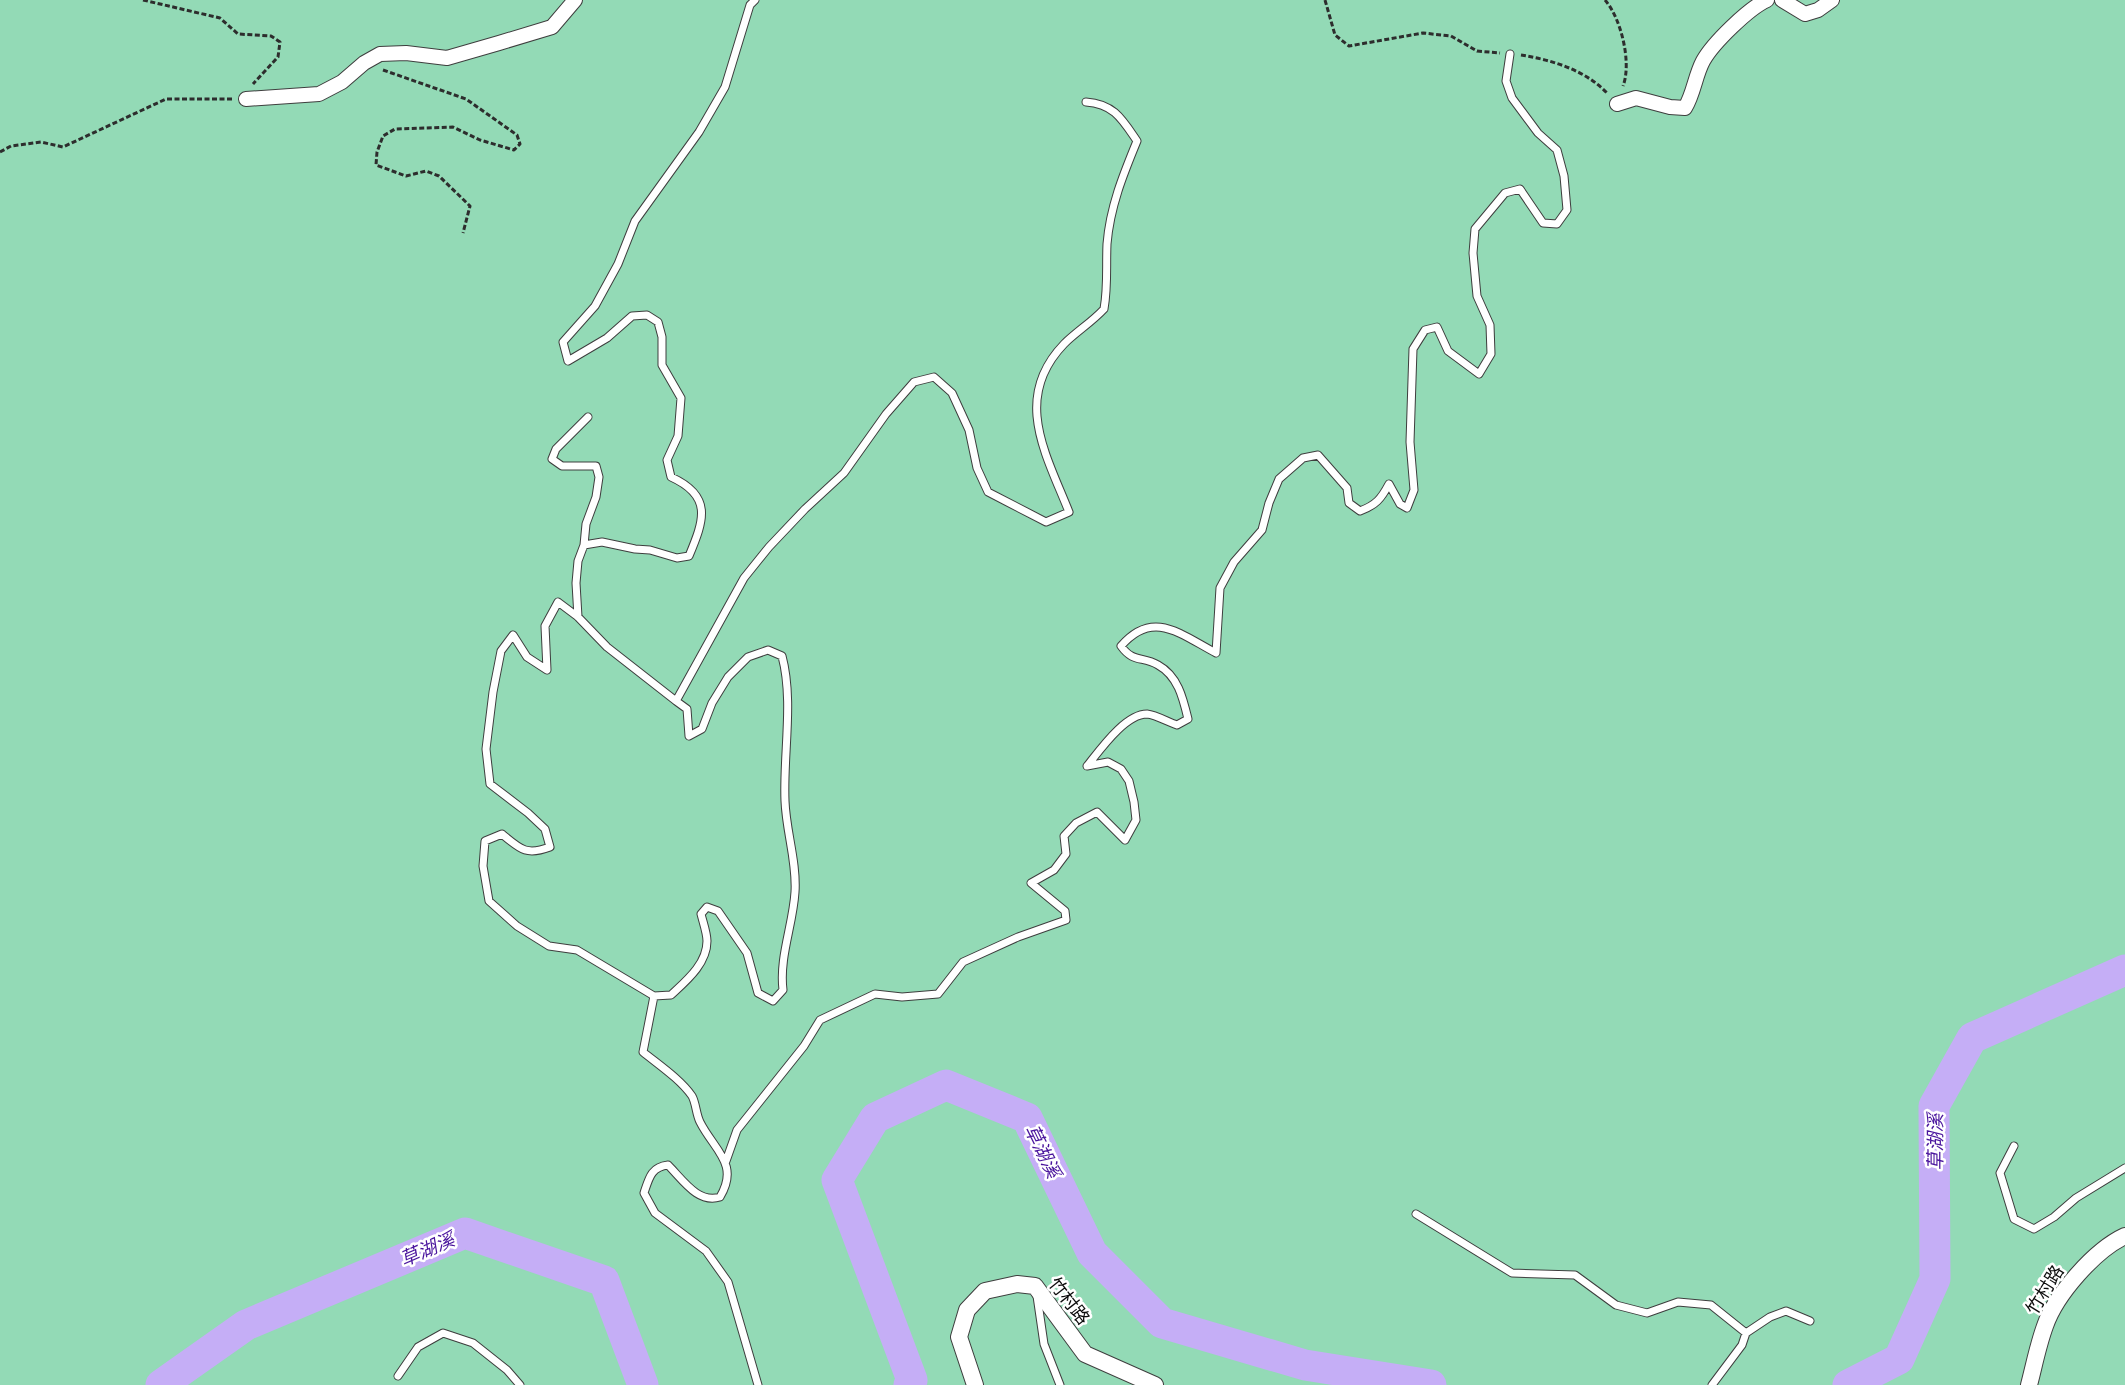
<svg xmlns="http://www.w3.org/2000/svg" width="2125" height="1385" font-family="Bitter,'Noto Sans TC',serif">
<style>
.forest{fill:#93dab6}
.lines{fill:none;stroke-linecap:round;stroke-linejoin:round}
.stream{stroke:#6a34ce;stroke-width:5}
.river{stroke:#c5aef6;stroke-width:31}
.service-casing{stroke:#3e3e3e;stroke-width:9}
.minor-casing{stroke:#3e3e3e;stroke-width:16}
.tertiary-casing{stroke:#3e3e3e;stroke-width:18}
.path{stroke:#2d2d2d;stroke-width:3;stroke-dasharray:5 2.5;stroke-linecap:butt}
.service{stroke:#fff;stroke-width:7}
.minor{stroke:#fff;stroke-width:14}
.tertiary{stroke:#fff;stroke-width:16}
.labels{text-anchor:middle;stroke-width:5;stroke-linejoin:round;paint-order:stroke}
.street-label{font-size:18px;fill:#0b0b0b;stroke:#fff}
.water-label{font-size:19px;font-style:italic;fill:#49149d;stroke:#fff}
</style>
<rect width="100%" height="100%" fill="#efffe9"/>
<path class="forest" d="M0,0h2125v1385h-2125z"/>
<g class="lines">
<path class="stream" d="M912,1380l3,5"/>
<path class="river" d="M161,1385l85,-60 219,-92 139,48 39,104
M909,1385l3,-5 -75,-200 38,-62 71,-33 81,33 65,135 70,70 143,42 126,20
M1848,1385l51,-26 36,-80 -1,-173 38,-68 153,-68"/>
<g class="service-casing">
<path id="service" d="M584,545l18,-3 33,7 15,1 27,8 12,-2c15,-36 24,-60 -18,-79l-4,-17 11,-24 3,-38 -19,-33v-28l-4,-15 -11,-7 -15,1 -25,22 -39,23 -5,-19 32,-36 23,-42 17,-43 64,-89 26,-45 25,-82 5,-5
M578,617l-2,-34 2,-22 6,-16 2,-21 10,-27 3,-20 -3,-11h-34l-10,-7 4,-10 32,-32
M654,996l17,-1c15,-14 36,-31 36,-54 0,-8 -4,-19 -6,-27l6,-7 11,4 29,42 11,40 15,8 10,-11c-4,-33 10,-65 12,-98 2,-30 -9,-61 -10,-91 -2,-47 9,-100 -3,-145l-14,-6 -20,7 -20,20 -16,26 -10,26 -13,7 -2,-27 -11,-8
M2014,1146l-14,27 14,46 20,10 20,-12 22,-19 49,-30
M726,1161l11,-31 67,-84 16,-26 55,-26 27,3 36,-3 25,-32 55,-25 48,-17 -1,-9 -34,-28 23,-13 12,-16 -2,-18 12,-13 21,-11 28,28 11,-20 -2,-18 -5,-21 -8,-12 -13,-7 -21,4c13,-16 38,-52 60,-52 9,1 21,8 30,11l11,-6c-5,-21 -10,-43 -30,-54 -16,-9 -25,-2 -37,-19 32,-37 59,-12 95,7l4,-65 14,-26 28,-32 7,-27 10,-24 24,-21 15,-3 29,33 2,15 11,8c16,-6 21,-12 29,-27l11,20 7,4 7,-18 -4,-48 3,-93 12,-19 12,-3 11,24 31,23 12,-20 -1,-29 -13,-29 -4,-43 2,-24 30,-36 15,-4 23,34 14,1 10,-14 -3,-34 -7,-26 -19,-17 -26,-35 -6,-17 4,-27
M1416,1214l96,59 63,2 41,30 31,8 31,-11 33,3 35,28 -4,12 -30,40
M1037,1296l7,48 16,41
M1746,1333l24,-16 16,-6 24,10
M398,1376l20,-29 25,-14 30,10 34,27 13,15
M758,1385l-30,-103 -22,-31 -51,-38 -11,-20c5,-15 7,-26 24,-28 15,15 30,39 52,32 20,-33 -6,-47 -20,-75 -4,-8 -4,-19 -8,-26 -12,-17 -33,-31 -49,-44l11,-56 -77,-46 -28,-4 -32,-20 -28,-25 -6,-35 2,-25 17,-7c18,15 24,22 48,13l-5,-18 -17,-16 -38,-29 -4,-35 7,-57 8,-41 12,-16 14,22 20,13 -2,-44 13,-24 20,15 29,30 69,54 68,-123 25,-31 36,-38 39,-36 42,-59 28,-32 20,-5 18,16 17,37 8,38 11,24 58,30 23,-10c-23,-58 -57,-114 -5,-168 12,-12 28,-22 40,-35 4,-22 2,-43 3,-65 3,-37 16,-69 30,-103 -15,-22 -23,-37 -51,-39"/>
</g>
<g class="minor-casing">
<path id="minor" d="M1782,0l23,14 13,-4 14,-10
M246,99l73,-5 23,-12 22,-19 16,-9 26,-1 41,5 52,-15 53,-16 23,-27
M1617,104l19,-6 34,9 15,1c9,-15 10,-32 18,-47 10,-18 46,-53 64,-61"/>
</g>
<g class="tertiary-casing">
<path id="tertiary" d="M975,1385l-16,-48 8,-27 18,-19 32,-7 18,2 50,68 70,31
M2029,1385c5,-19 9,-40 16,-59 11,-32 50,-76 80,-90"/>
</g>
<path class="path" d="M143,0l77,18 18,16 33,2 9,6 -2,15 -25,27
M1325,0l10,35 14,11 74,-13 28,3 26,15 23,2
M1605,0c16,18 27,63 18,86
M1521,55c31,5 64,15 86,38
M383,70l83,29 51,36 3,9 -6,6 -34,-10 -27,-13 -58,2 -12,7 -6,16 -1,13 30,11 20,-5 13,5 31,30 -7,27
M0,152l11,-6 30,-4 22,5 103,-48h66"/>
<use href="#service" class="service"/>
<use href="#minor" class="minor"/>
<use href="#tertiary" class="tertiary"/>
</g>
<g class="labels">
<g class="street-label">
<text transform="translate(2045 1290) rotate(-58)" y="6">竹村路</text>
<text transform="translate(1069 1301) rotate(52)" y="6">竹村路</text>
</g>
<g class="water-label">
<text transform="translate(1935 1142) rotate(-90)" y="7">草湖溪</text>
<text transform="translate(1043 1151) rotate(64)" y="7">草湖溪</text>
<text transform="translate(427 1249) rotate(-23)" y="7">草湖溪</text>
</g>
</g>
</svg>
